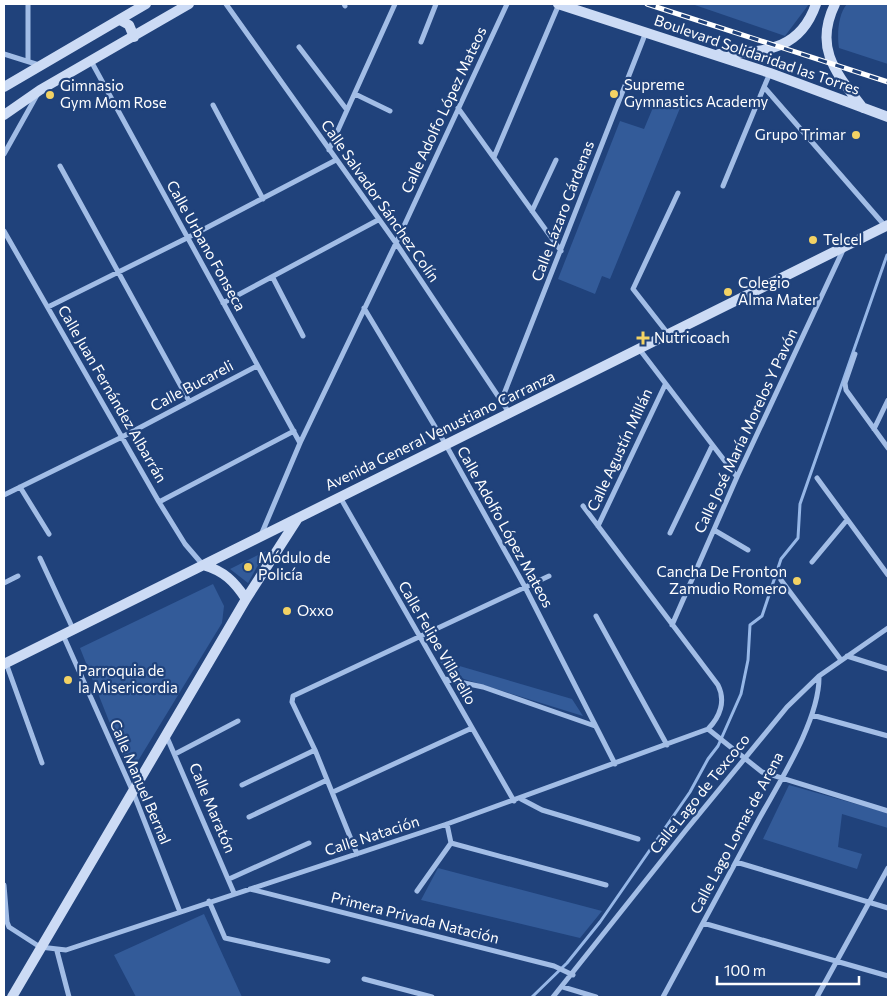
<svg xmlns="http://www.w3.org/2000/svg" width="892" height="1001" font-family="Commissioner,sans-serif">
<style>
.green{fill:#335b99}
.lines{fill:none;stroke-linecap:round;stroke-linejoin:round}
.stream{stroke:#96b7e7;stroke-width:3}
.street{stroke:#a2bde6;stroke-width:5}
.secondary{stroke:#ccdbf5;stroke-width:10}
.rail-casing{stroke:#fff;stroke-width:5}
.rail{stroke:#20427b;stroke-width:3;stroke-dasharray:9;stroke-linecap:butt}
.poi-dot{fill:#f3d264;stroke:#20427b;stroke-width:2}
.labels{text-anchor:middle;stroke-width:4.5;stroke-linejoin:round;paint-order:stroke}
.street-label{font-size:15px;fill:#fff;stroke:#20427b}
.poi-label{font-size:15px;fill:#fff;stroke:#20427b;text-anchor:start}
</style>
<rect width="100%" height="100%" fill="#20427b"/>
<path class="green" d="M692,4h117l-24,32z
M847,4h41v60l-49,-16c-2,-13 -1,-34 8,-44z
M657,98l23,10 -70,171 -8,-3 -7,18 -37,-15 62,-158 24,8z
M266,551l-18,32 -18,-14z
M213,584l11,22 -2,17 -92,151 -50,-126z
M439,660l133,39 11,17 -135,-42z
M789,785l99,28v15l-46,-14 -4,33 24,7 -5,15 -94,-30z
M438,868l164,43 -22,27 -159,-38z
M204,914l38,83h-106l-22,-42z"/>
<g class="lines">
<path class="stream" d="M532,997l35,-34 33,-41 90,-130 18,-33 10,-13 23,-52 7,-34 2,-35 12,-9 19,-57 17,-21 2,-34 87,-249"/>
<path class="street" d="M226,4l170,239 114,171
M344,4l1,2
M421,42l15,-38
M299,47l48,63
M4,54l35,11
M28,61v-57
M91,61l209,382
M770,73l-6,14 122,140
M355,94l35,17
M213,105l50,94
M458,108l103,143
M329,150l66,-146
M4,154l33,-59
M494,157l65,-153
M60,166l129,235
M723,186l41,-99
M532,211l24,-51
M4,231l155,271 26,42 18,21
M273,278l30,58
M223,303l155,-83
M48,307l139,-69 149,-78
M364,308l82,137 79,142 90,177
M669,335l-36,-46 45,-96
M640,350l97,127
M855,354l-10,29 1,7 42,58
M502,399l144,-367
M874,429l14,-29
M817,478l71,97
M20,487l29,47
M4,495l118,-58 135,-71
M340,497l174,304
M159,502l135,-71
M598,526l67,-141
M714,530l34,20
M670,533l42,-87
M261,535l39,-92 96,-200 111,-239
M40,558l33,71
M812,562l35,-42
M781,580l60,80
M4,583l14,-7
M596,616l71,129
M672,625l65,-148 107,-229
M63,635l70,157 47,120
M847,656l41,13
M6,663l36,100
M445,679l38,8 112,39
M812,715l76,21
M708,729l54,43 126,39
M166,735l68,158
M175,754l63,-33
M242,785l73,-35
M333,792l139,-64
M521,799l21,11 96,29
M249,817l78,-37
M447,824l4,19 155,42
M357,854l-42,-104 -23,-48 1,-6 256,-120
M736,862l152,46
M229,879l80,-36
M4,885l3,37 2,5 31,20 26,3 381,-126 261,-95c12,-12 18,-28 10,-44l-135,-179
M250,889l304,77 19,9
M417,891l34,-48
M209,901l16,37 103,23
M703,923l185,53
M57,951l12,46
M364,979l68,18
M563,987l33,10
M553,997l133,-167 101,-123 32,-31 69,-48
M663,997c32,-59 64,-118 96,-178 21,-38 61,-100 60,-143
M817,997l71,-129"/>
<path class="secondary" d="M558,4l212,69 118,44
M835,4c-22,45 2,70 28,104
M120,20l9,5 5,12
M719,54c43,-3 80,-1 97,-50
M4,87l142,-83
M4,115l36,-25 149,-86
M203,565c21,6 31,16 43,34
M4,664l884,-439
M12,997l234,-398 52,-81"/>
<g class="rail-casing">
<path id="rail" d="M647,4l241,78"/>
</g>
<use href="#rail" class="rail"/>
</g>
<g class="poi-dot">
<circle cx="614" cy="94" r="5"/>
<circle cx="50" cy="95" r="5"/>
<circle cx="856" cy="135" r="5"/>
<circle cx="813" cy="240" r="5"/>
<circle cx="728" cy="292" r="5"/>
<path d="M640.5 330.5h5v5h5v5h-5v5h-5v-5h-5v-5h5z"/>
<circle cx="248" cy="567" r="5"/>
<circle cx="797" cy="581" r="5"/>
<circle cx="287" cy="611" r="5"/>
<circle cx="68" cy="680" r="5"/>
</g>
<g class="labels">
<g class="street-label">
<text transform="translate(757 55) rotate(19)" y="5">Boulevard Solidaridad las Torres</text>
<text transform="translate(444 110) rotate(-65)" y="5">Calle Adolfo López Mateos</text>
<text transform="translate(380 201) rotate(55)" y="5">Calle Salvador Sánchez Colín</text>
<text transform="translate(563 211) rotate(-69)" y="5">Calle Lázaro Cárdenas</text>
<text transform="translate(206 246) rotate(61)" y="5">Calle Urbano Fonseca</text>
<text transform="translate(192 386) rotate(-28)" y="5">Calle Bucareli</text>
<text transform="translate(112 394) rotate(60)" y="5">Calle Juan Fernández Albarrán</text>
<text transform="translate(440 431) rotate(-26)" y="5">Avenida General Venustiano Carranza</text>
<text transform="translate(746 431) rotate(-65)" y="5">Calle José María Morelos Y Pavón</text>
<text transform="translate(620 450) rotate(-65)" y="5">Calle Agustín Millán</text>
<text transform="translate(505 527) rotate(61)" y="5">Calle Adolfo López Mateos</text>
<text transform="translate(437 643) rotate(60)" y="5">Calle Felipe Villarello</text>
<text transform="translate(140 782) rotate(67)" y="5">Calle Manuel Bernal</text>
<text transform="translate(700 794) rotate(-51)" y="5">Calle Lago de Texcoco</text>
<text transform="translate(212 808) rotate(67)" y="5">Calle Maratón</text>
<text transform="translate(737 833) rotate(-62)" y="5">Calle Lago Lomas de Arena</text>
<text transform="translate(372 836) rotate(-18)" y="5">Calle Natación</text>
<text transform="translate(415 918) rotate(14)" y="5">Primera Privada Natación</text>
</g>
<g class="poi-label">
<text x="624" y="90">Supreme<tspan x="624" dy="17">Gymnastics Academy</tspan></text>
<text x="60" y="91">Gimnasio<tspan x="60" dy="17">Gym Mom Rose</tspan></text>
<text x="846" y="140" text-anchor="end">Grupo Trimar</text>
<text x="823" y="245">Telcel</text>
<text x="738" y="288">Colegio<tspan x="738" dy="17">Alma Mater</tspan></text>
<text x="654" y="343">Nutricoach</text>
<text x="258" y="563">Módulo de<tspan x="258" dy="17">Policía</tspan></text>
<text x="787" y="577" text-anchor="end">Cancha De Fronton<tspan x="787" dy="17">Zamudio Romero</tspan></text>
<text x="297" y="616">Oxxo</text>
<text x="78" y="676">Parroquia de<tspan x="78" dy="17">la Misericordia</tspan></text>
</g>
</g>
<rect width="892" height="1001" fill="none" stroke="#ffffff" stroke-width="10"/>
<path d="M717 976v8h142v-8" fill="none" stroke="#ffffff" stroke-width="2.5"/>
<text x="724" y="976" font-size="15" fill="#ffffff" stroke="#20427b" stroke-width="4" paint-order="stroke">100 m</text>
</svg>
